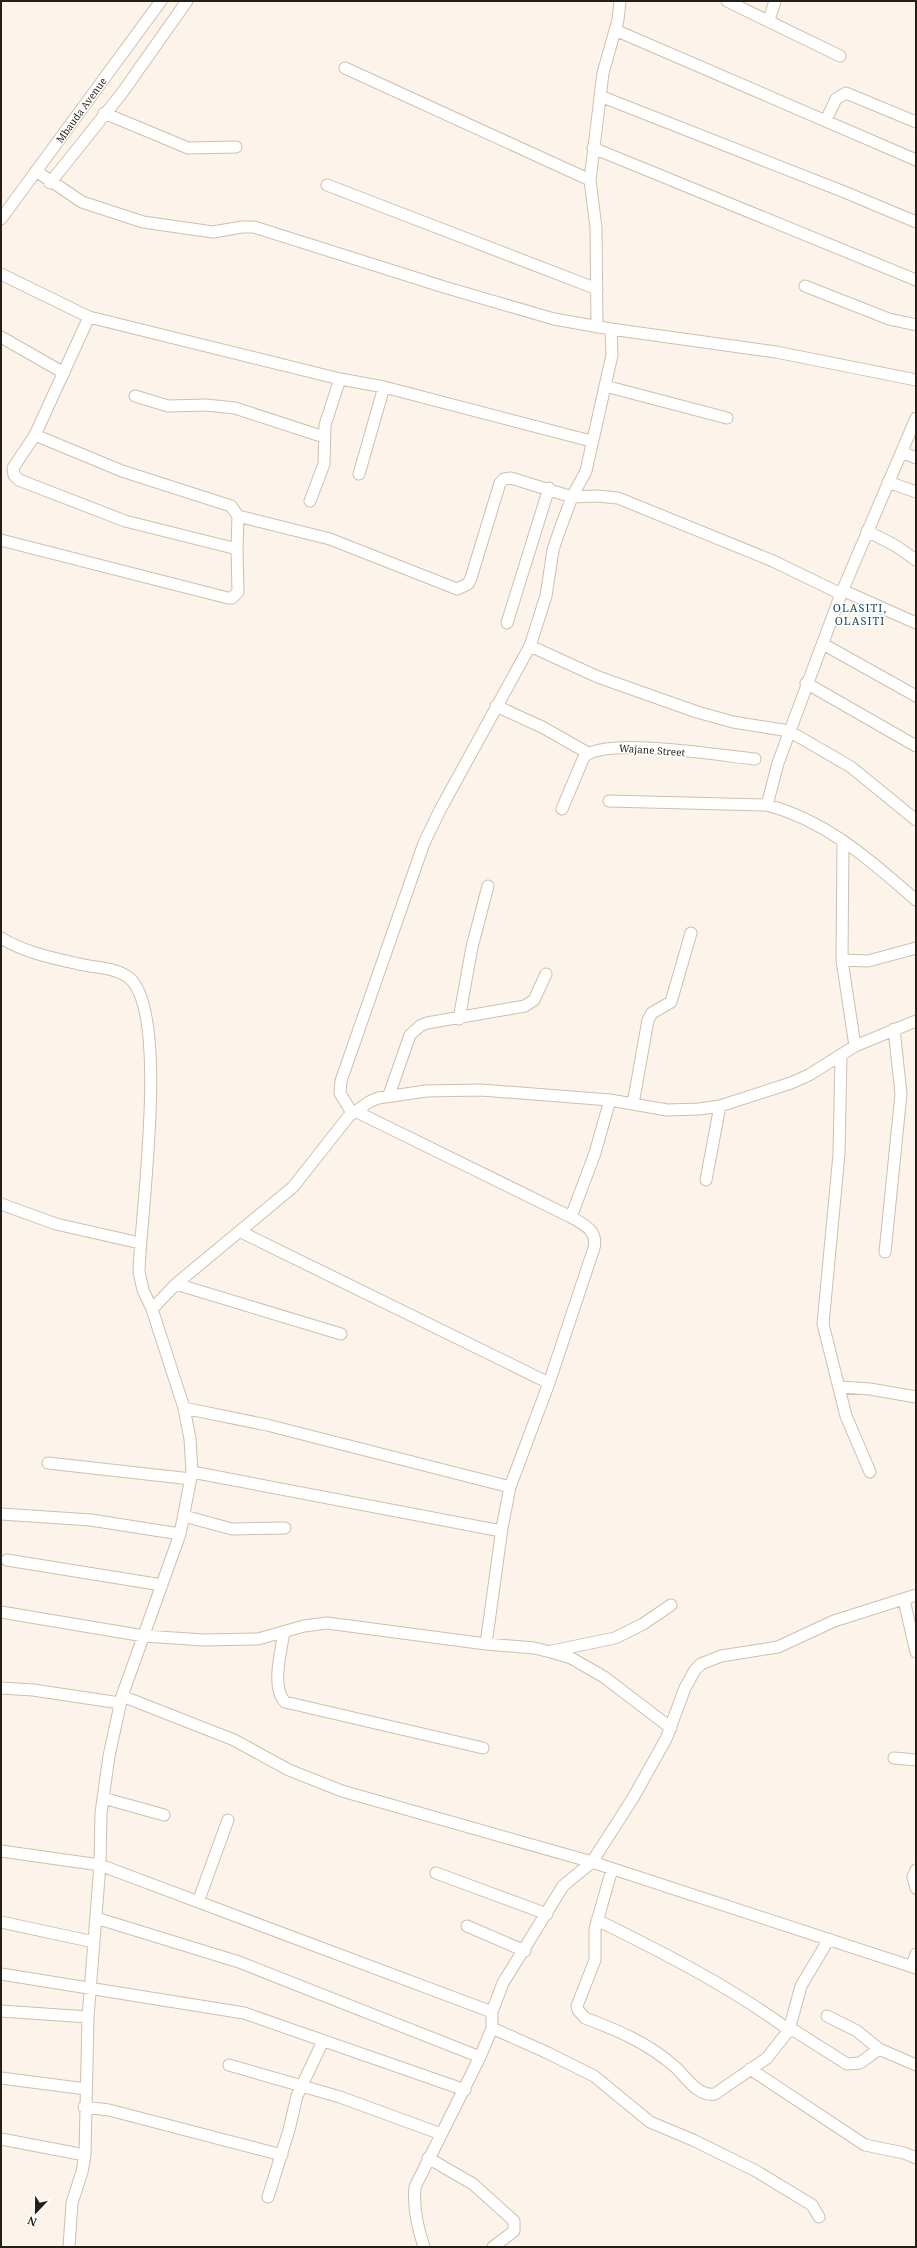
<svg xmlns="http://www.w3.org/2000/svg" width="917" height="2248" font-family="'Noto Serif',serif">
<style>
.lines{fill:none;stroke-linecap:round;stroke-linejoin:round}
.minor-casing{stroke:#d2beaa;stroke-width:13}
.minor{stroke:#fff;stroke-width:11}
.labels{text-anchor:middle;stroke-width:3;stroke-linejoin:round;paint-order:stroke}
.street-label{font-size:10px;fill:#261f17;stroke:#fff}
.neighbourhood-label{font-size:11px;letter-spacing:1px;fill:#184e5c;stroke:#fff}
</style>
<rect width="100%" height="100%" fill="#fcf4eb"/>
<g class="lines">
<g class="minor-casing">
<path id="minor" d="M727,1l113,55
M769,20l6,-19
M615,30l301,130
M345,68l245,112
M600,96l247,97 69,29
M104,113l84,35 48,-1
M826,120l10,-21 10,-6 70,29
M593,148l323,132
M36,171l46,31 61,20 70,10 29,-5h12l190,60 110,32 57,10 165,23 140,28
M50,183l72,-90 65,-92
M327,185l270,104
M1,219l160,-218
M1,274l88,43 251,62 44,8 207,54
M805,286l84,33 27,6
M89,317l-54,118 -22,33 1,7 5,5 106,41 112,28
M597,327l-1,-99 -6,-48 13,-107 15,-53 2,-19
M1,337l63,36
M605,386l122,32
M135,396l33,10 38,-1 29,3 89,29
M902,452l14,6
M359,474l25,-87
M888,482l28,10
M310,501l14,-37 1,-39 15,-46
M238,516l92,23 127,50 11,-5 3,-6 29,-95 4,-4 7,-1 61,19 25,-1 21,2 155,63 68,33
M867,531l29,15 20,14
M1,540l227,58h4l6,-6 -1,-43 1,-33 -7,-10 -109,-35 -87,-36
M842,590l74,33
M507,623l42,-135
M823,644l93,52
M530,646l68,31 99,35 36,10 56,9 62,36 65,53
M806,683l110,63
M496,706l46,21 46,26
M609,801l158,4c60,16 103,55 149,95
M767,805l11,-42 63,-169 75,-176
M562,809l22,-52c21,-21 139,-1 171,2
M843,841l-1,119 13,86
M1,938c24,15 56,21 83,27 15,3 31,3 44,12 43,32 12,241 11,295l4,18 9,19 32,99 6,31 2,33 -12,62 -58,162 -13,60 -8,57 -1,52 -12,152 -3,138 -3,17 -10,31 -3,44
M842,960l26,1 48,-13
M459,1019l13,-72 16,-61
M841,1055l-2,99 -16,170 23,92 24,56
M389,1095l21,-60 10,-9 7,-3 98,-17 9,-6 12,-26
M633,1104l15,-84 4,-7 19,-11 20,-69
M355,1111l216,106c14,8 27,14 23,31l-45,135 -39,104 -8,41 -16,116
M352,1113l-12,-20 1,-12 83,-238 16,-33 90,-164 16,-50 7,-46 6,-18 13,-35 14,-26 26,-116 -1,-26
M706,1180l14,-74
M1,1204l55,20 84,19
M571,1217l24,-64 15,-53
M241,1232l308,151
M885,1252l16,-158 -7,-65
M176,1284l165,50
M152,1309l24,-25 117,-97 56,-71 20,-14 9,-4 48,-7 55,-1 129,10 57,10 32,-1 21,-3 71,-23 18,-8 46,-29 61,-25
M840,1387l30,2 46,8
M184,1408l83,17 243,62
M48,1463l143,16
M192,1472l309,59
M1,1514l90,6 89,14
M184,1516l48,13 53,-1
M7,1560l155,25
M904,1600l12,52
M1,1612l143,24 60,4 54,-1 46,-13 23,-3 159,21 48,4 17,4 20,6 33,19 67,51
M284,1632c-3,19 -13,56 1,70l198,46
M552,1651l63,-13 28,-14 28,-19
M1,1688l32,2 87,13
M122,1696l112,44 55,30 53,21 250,71 324,106
M894,1758l22,2
M103,1798l61,17
M1,1851l99,14 392,147
M612,1869l-17,60v31l-18,46 1,4 7,8c32,12 63,25 89,48 12,10 23,31 41,28l52,-36 22,-28 6,1 52,33 13,-1 19,-14
M916,1870l-3,7 3,11
M436,1873l111,41
M198,1902l30,-82
M96,1918l143,44 241,95 -65,130c-2,19 3,42 9,60
M597,1920c67,33 132,66 192,110l12,-44 28,-47
M1,1922l93,20
M467,1926l58,25
M912,1966l4,-12
M1,1974l243,39 221,77
M1,2011l87,6
M827,2016l30,15 22,18 37,16
M492,2028l56,25 46,23 56,46 43,18 63,31 56,34 7,12
M480,2057l12,-29v-16l11,-29 60,-97 29,-24 41,-64 33,-59 19,-51 10,-18 6,-6 20,-8 57,-9 56,-26 82,-26
M229,2065l111,32 101,37
M750,2069l115,76 39,8 12,5
M1,2078l85,11
M84,2107l25,3 173,45
M1,2139l84,16
M428,2158l45,26 41,37v10l-21,16
M268,2197l21,-67 8,-34 26,-55"/>
</g>
<use href="#minor" class="minor"/>
</g>
<g class="labels">
<g class="street-label">
<text transform="translate(81 110) rotate(-54)" y="4">Mbauda Avenue</text>
<text transform="translate(652 750) rotate(4)" y="4">Wajane Street</text>
</g>
<g class="neighbourhood-label">
<text x="860" y="612">OLASITI,<tspan x="860" dy="13">OLASITI</tspan></text>
</g>
</g>
<rect width="917" height="2248" fill="none" stroke="#261f17" stroke-width="4"/>
<g transform="translate(36 2212) rotate(202)" stroke="#ffffff" stroke-width="3" paint-order="stroke">
<path d="M0-3L7 15L0 10L-7 15Z" fill="#261f17"/>
<text y="-6" font-size="11" font-weight="bold" text-anchor="middle" fill="#261f17">N</text>
</g>
</svg>
